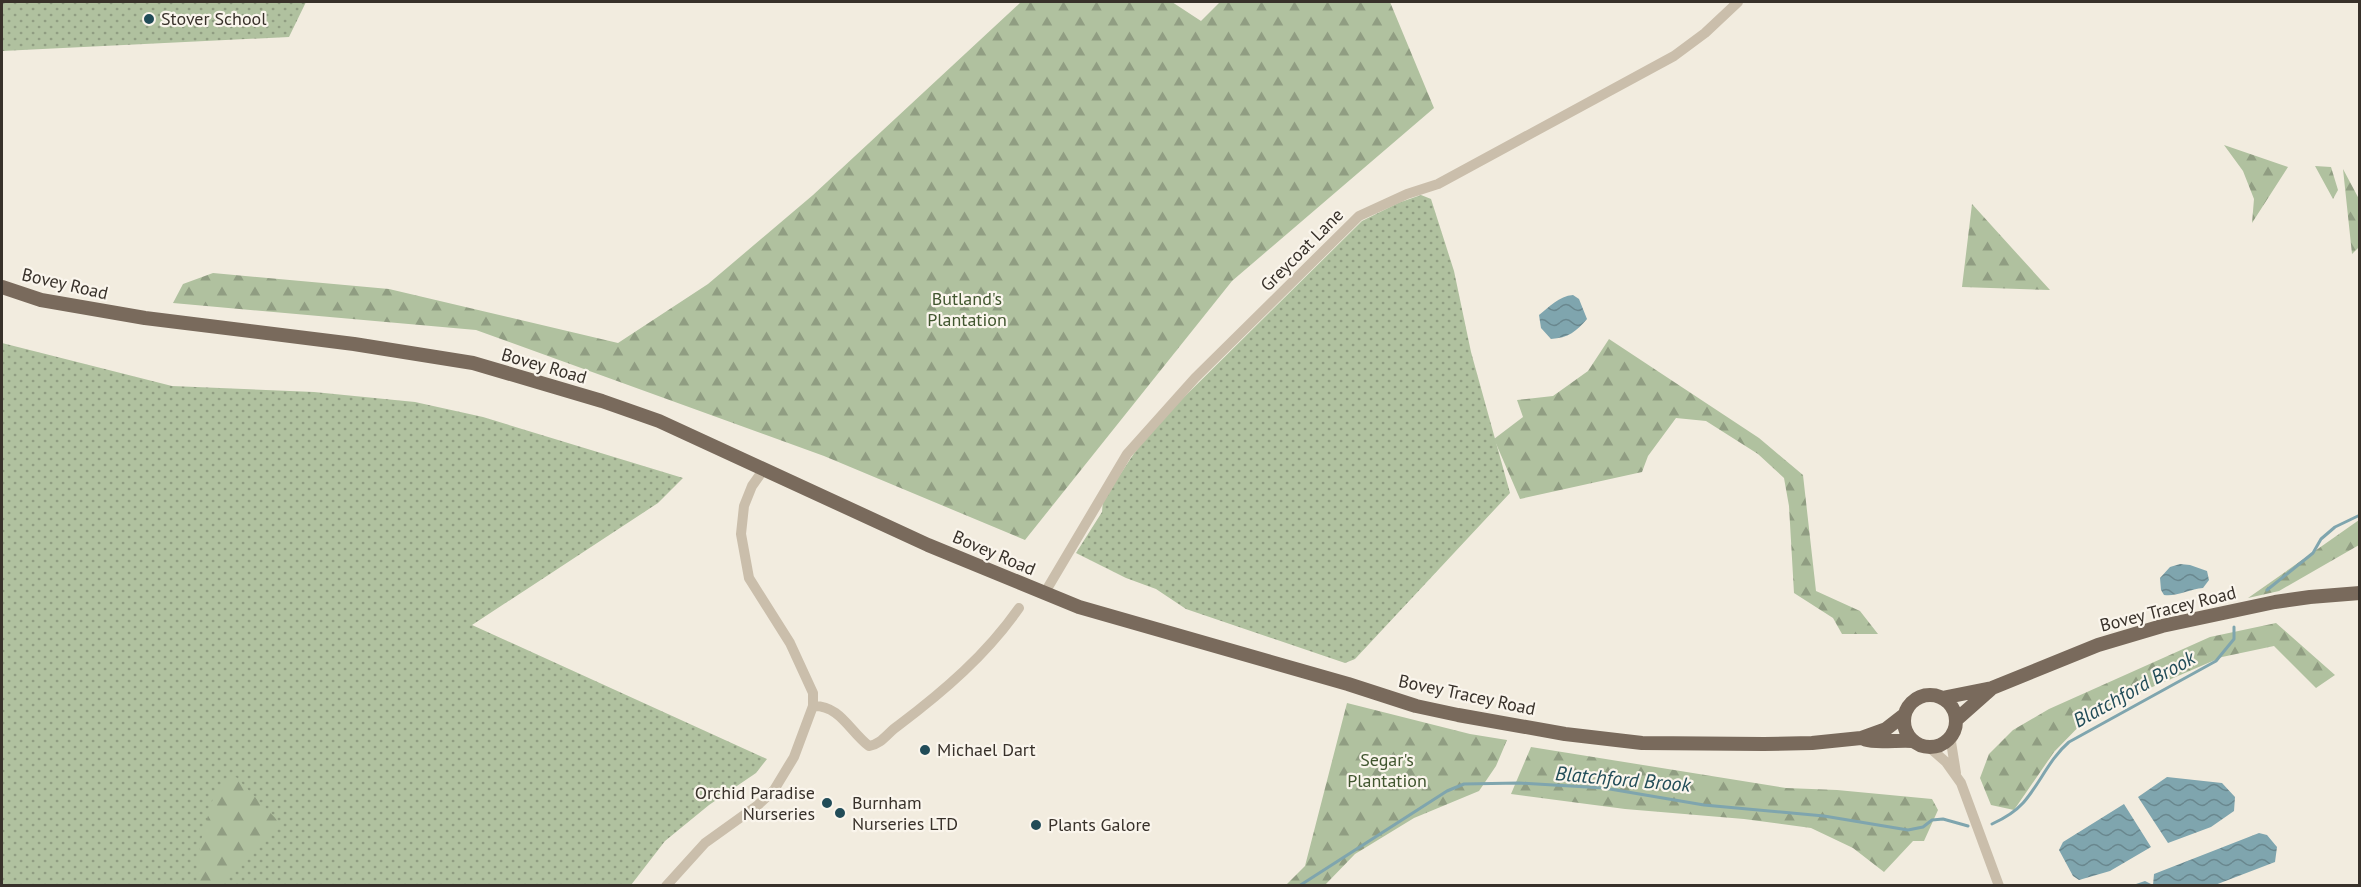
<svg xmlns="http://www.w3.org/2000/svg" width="2361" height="887" font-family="'PT Sans',sans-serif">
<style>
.grass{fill:url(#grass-dots)}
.forest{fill:url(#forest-firs)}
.water{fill:url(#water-waves)}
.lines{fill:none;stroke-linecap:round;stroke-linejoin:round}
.stream{stroke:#7fa5ae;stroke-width:3}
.minor{stroke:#cabeab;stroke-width:10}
.major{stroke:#796a5c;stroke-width:14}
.poi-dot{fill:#214c58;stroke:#faf5ec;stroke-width:2}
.labels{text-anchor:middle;stroke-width:4.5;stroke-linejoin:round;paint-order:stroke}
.poi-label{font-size:18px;fill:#38312a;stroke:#faf5ec;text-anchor:start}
.street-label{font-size:18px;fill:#38312a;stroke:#faf5ec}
.park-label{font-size:18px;fill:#41562f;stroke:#faf5ec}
.water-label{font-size:20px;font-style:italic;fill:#214c58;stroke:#faf5ec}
</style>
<defs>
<pattern id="grass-dots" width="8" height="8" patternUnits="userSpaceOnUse" patternTransform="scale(1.5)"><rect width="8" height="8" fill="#b0c19f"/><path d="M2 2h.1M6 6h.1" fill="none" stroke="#909d82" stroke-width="1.8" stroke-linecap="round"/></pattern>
<pattern id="forest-firs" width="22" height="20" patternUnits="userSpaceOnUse" patternTransform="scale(1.5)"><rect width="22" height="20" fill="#b0c19f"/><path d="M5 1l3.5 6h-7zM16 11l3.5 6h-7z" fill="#909d82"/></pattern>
<pattern id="water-waves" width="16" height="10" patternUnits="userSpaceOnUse" patternTransform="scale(1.5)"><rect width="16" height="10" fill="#7fa5ae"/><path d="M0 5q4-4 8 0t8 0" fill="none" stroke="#69878e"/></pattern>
</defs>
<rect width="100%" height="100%" fill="#f2ecdf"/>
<path class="grass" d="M2,2h304l-17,35 -287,14z
M1421,195l10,4 23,72 17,81 39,141 -155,166 -10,4 -159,-54 -30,-20 -30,-11 -50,-25 26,-41 1,-12 32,-48 27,-33 200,-198 36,-18z
M2,343l170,43 142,6 101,10 68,15 200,61 -25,25 -186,122 295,134 -11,14 -47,32 -44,36 -34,44h-629z"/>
<path class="forest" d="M1021,2h151l29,19 19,-19h170l44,106 -202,173 -207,259 -201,-84 -348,-126 -303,-27 10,-19 30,-11 176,16 229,54 90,-59 105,-89z
M2224,145l64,22 -36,56 2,-24 -11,-28z
M2315,166l16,1 7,23 -5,9z
M2343,169l16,30v48l-7,7z
M1972,204l78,86 -88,-3z
M1609,339l150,99 44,37 13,116 44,20 18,23h-36l-9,-16 -39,-25 -5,-87 -5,-28 -26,-24 -52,-33 -30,-3 -28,38 -6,16 -122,27 -26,-60 29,-22 -6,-17 36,-4 35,-25z
M2359,520v25l-80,46 -31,7z
M2276,623l59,52 -19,13 -42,-42 -52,11 -130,56 -38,39 -40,58 -23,-5 -11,-27 9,-24 24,-24 36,-21 161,-72z
M1347,703l123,31 37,6 -11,26 -17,25 -65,27 -59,36 -30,31h-39l19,-19z
M1531,747l255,41 51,2 95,9 6,11 -14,31h-11l-29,31 -31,-24 -42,-20 -67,-9 -119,-10 -114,-15z
M236,777l43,45 -63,63h-18l2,-41 15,-53z"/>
<path class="water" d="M1573,295l6,4 8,20c-10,12 -19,19 -36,20l-10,-11 -2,-13c10,-8 20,-19 34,-20z
M2180,564l10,1 17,6 2,9 -6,8c-13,1 -27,9 -39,7l-3,-5 -1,-12 10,-11z
M2167,777l55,6 13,14 -1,14 -23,16 -43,16 -30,-46z
M2124,804l27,43 -41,24 -31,9 -6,-4 -14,-26 4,-8z
M2259,833l8,2 10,12 -2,15 -60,23h-82l12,-4 8,4 1,-11z"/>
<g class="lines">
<path class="stream" d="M2267,590l46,-37 8,-14 14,-12 25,-12
M1992,824c11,-5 22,-11 31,-21 17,-19 26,-44 46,-61l147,-81 18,-22v-12
M1299,886l148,-95 17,-7 55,-1 85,5 100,17 120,11 84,14 15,-3 9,-7 11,-1 25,7"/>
<path class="minor" d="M1044,594l83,-140 68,-76 164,-162 48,-22 31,-10 236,-128 31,-23 33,-31
M813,706c27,-1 37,26 56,40 13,-2 19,-14 30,-21 45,-34 87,-70 120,-117
M1953,735l-2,7 5,31
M1930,748l16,14 15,21 38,103
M666,886l39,-43 53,-38 16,-15 20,-33 19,-51v-13l-23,-50 -41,-65 -8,-44 3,-28 8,-20 12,-17"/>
<path class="major" d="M2,287l39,13 104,18 209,26 119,19 129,38 57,20 269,124 151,62 269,77 68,22 42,9 107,19 77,9 122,1 48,-1 49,-5 25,-9 18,-14
M1904 721a26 26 0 1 1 52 0a26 26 0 1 1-52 0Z
M1942,698l50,-10 106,-43 64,-19 113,-24 35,-5 50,-4
M1956,720l35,-31
M1864,739c7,4 37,1 48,2"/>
</g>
<g class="poi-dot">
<circle cx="149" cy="19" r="6"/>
<circle cx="925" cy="750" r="6"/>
<circle cx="827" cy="803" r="6"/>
<circle cx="840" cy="813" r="6"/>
<circle cx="1036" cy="825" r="6"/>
</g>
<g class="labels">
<g class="poi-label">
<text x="161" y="25">Stover School</text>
<text x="937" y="756">Michael Dart</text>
<text x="815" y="799" text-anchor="end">Orchid Paradise<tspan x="815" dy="21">Nurseries</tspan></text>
<text x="852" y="809">Burnham<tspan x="852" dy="21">Nurseries LTD</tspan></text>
<text x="1048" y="831">Plants Galore</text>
</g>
<g class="street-label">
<text transform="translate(1302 250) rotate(-45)" y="6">Greycoat Lane</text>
<text transform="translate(65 284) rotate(13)" y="6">Bovey Road</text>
<text transform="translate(544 366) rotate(16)" y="6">Bovey Road</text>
<text transform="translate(994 553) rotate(23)" y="6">Bovey Road</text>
<text transform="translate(2168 609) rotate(-14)" y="6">Bovey Tracey Road</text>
<text transform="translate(1467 695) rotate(12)" y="6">Bovey Tracey Road</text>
</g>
<g class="park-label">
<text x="967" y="305">Butland's<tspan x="967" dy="21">Plantation</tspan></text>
<text x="1387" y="766">Segar's<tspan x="1387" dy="21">Plantation</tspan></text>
</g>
<g class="water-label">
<text transform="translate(2134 689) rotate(-29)" y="7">Blatchford Brook</text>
<text transform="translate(1623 779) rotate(5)" y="7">Blatchford Brook</text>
</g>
</g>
<rect width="2361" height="887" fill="none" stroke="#38312a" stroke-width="6"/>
</svg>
